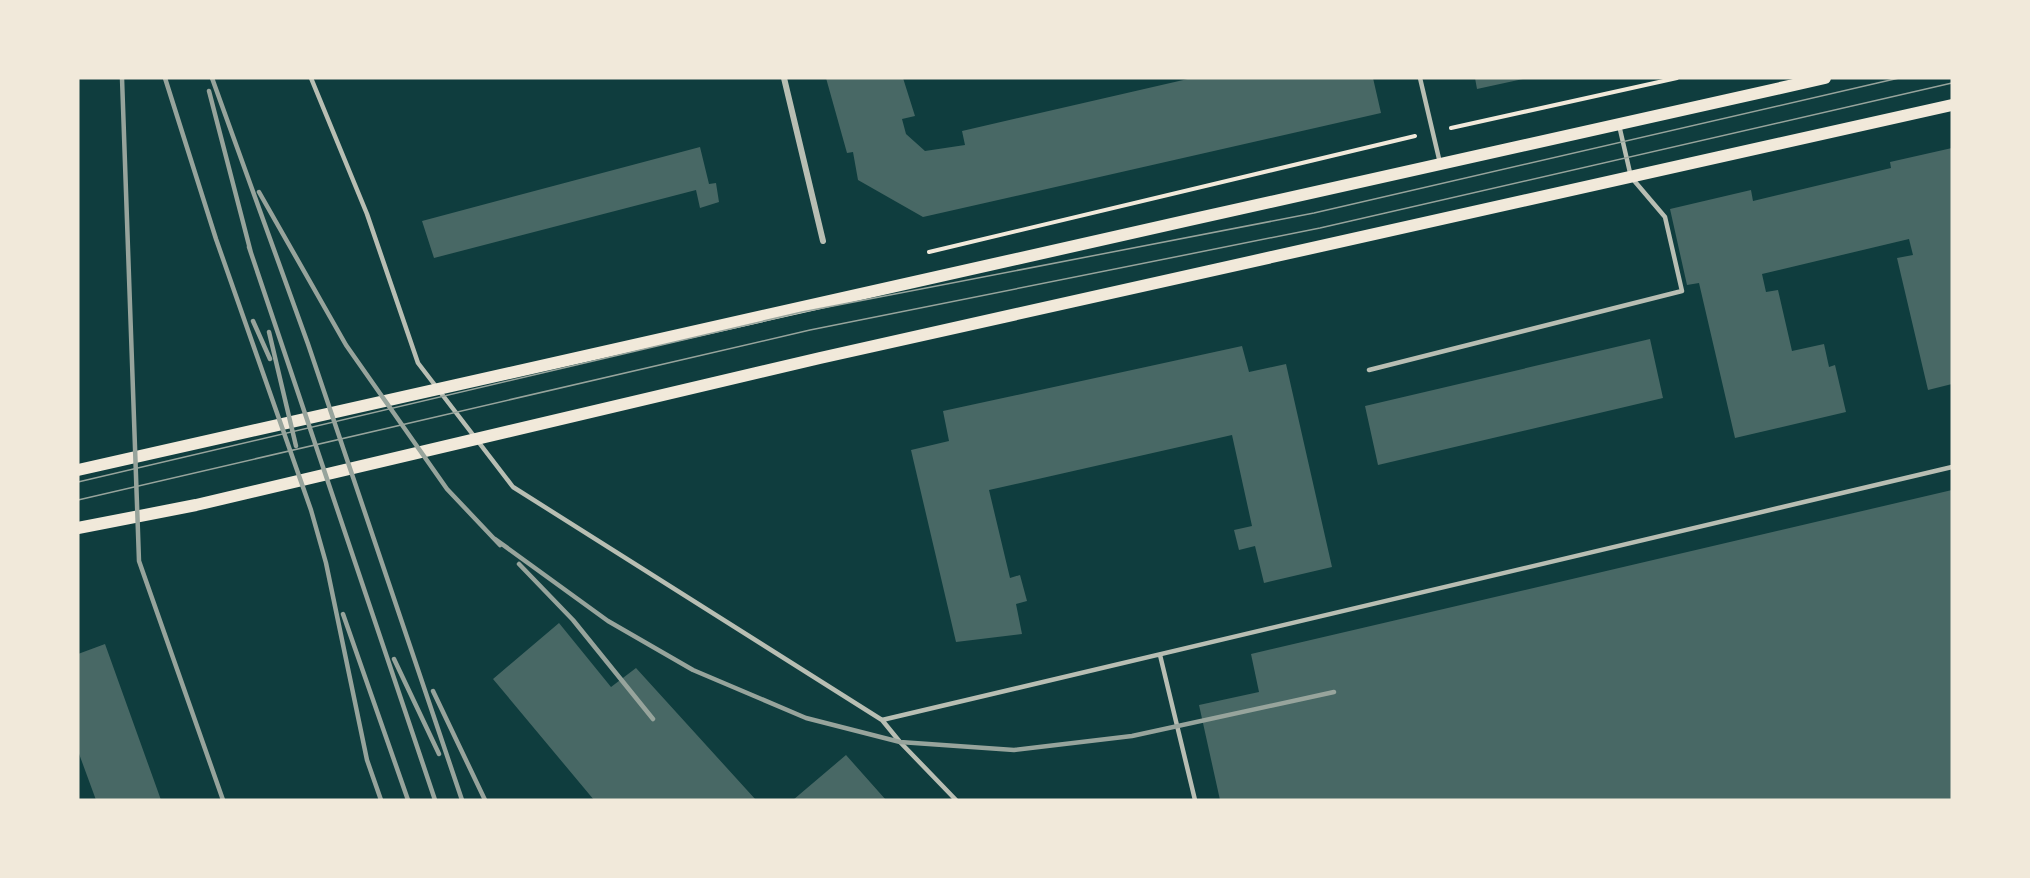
<svg xmlns="http://www.w3.org/2000/svg" width="2030" height="878" font-family="'PT Serif',serif">
<style>
.building{fill:#486865}
.lines{fill:none;stroke-linecap:round;stroke-linejoin:round}
.path{stroke:#f1e9da;stroke-width:4}
.service{stroke:#b8beb3;stroke-width:4.5}
.minor{stroke:#b8beb3;stroke-width:6}
.secondary{stroke:#f1e9da;stroke-width:12}
.tram{stroke:#97a49c;stroke-width:1.5}
.rail{stroke:#97a49c;stroke-width:4.5}
</style>
<rect width="100%" height="100%" fill="#0f3d3e"/>
<path class="building" d="M826,78h77l12,38 -13,3 4,15 19,17 40,-6 -3,-14 230,-53h181l8,35 -458,104 -65,-37 -5,-28 -6,1z
M1475,78h48v1l-46,10z
M700,147l9,37 7,-1 3,19 -19,6 -4,-18 -262,68 -12,-37z
M1952,148v236l-24,6 -31,-132 16,-3 -4,-16 -147,35 4,18 12,-2 14,61 32,-7 5,23 6,-2 11,47 -111,26 -36,-155 -12,2 -17,-76 81,-19 2,11 138,-33 -1,-6z
M1650,339l13,59 -285,67 -13,-59z
M1242,346l7,26 37,-8 46,203 -68,16 -9,-37 -16,4 -5,-20 18,-4 -20,-91 -243,55 21,88 10,-3 7,26 -11,3 6,30 -66,8 -45,-192 38,-9 -6,-30z
M1952,490v310h-732l-21,-95 60,-13 -8,-38z
M559,623l52,64 25,-19 120,132h-162l-101,-121z
M105,644l56,156h-65l-18,-49v-97z
M846,755l40,45h-93z"/>
<g class="lines">
<path class="path" d="M1451,128l226,-50
M929,252l486,-116"/>
<path class="service" d="M311,78l56,136 51,149 95,124 369,233 1070,-253
M1420,78l20,85
M1369,370l313,-79 -17,-74 -34,-40 -12,-52
M1160,655l35,145
M882,720l18,22 56,58"/>
<path class="minor" d="M784,78l39,163"/>
<path class="secondary" d="M78,470c581,-135 1165,-260 1747,-392
M78,528l118,-23 624,-147 1132,-253"/>
<path class="tram" d="M78,482l724,-170 512,-99 585,-135
M78,500l732,-170 510,-102 632,-145"/>
<path class="rail" d="M122,78l17,483 84,239
M165,78l51,161 95,271 15,53 41,197 14,40
M212,78l96,266 154,456
M209,91l42,162
M259,192l87,153 101,144 53,56
M249,247l186,553
M253,321l17,38
M269,332l27,114
M495,539l113,82 85,49 113,48 94,24 114,8 118,-14 202,-44
M519,564l54,56 80,99
M343,614l65,186
M394,659l45,95
M433,691l52,109"/>
</g>
<rect width="2030" height="878" fill="none" stroke="#f1e9da" stroke-width="159"/>
</svg>
